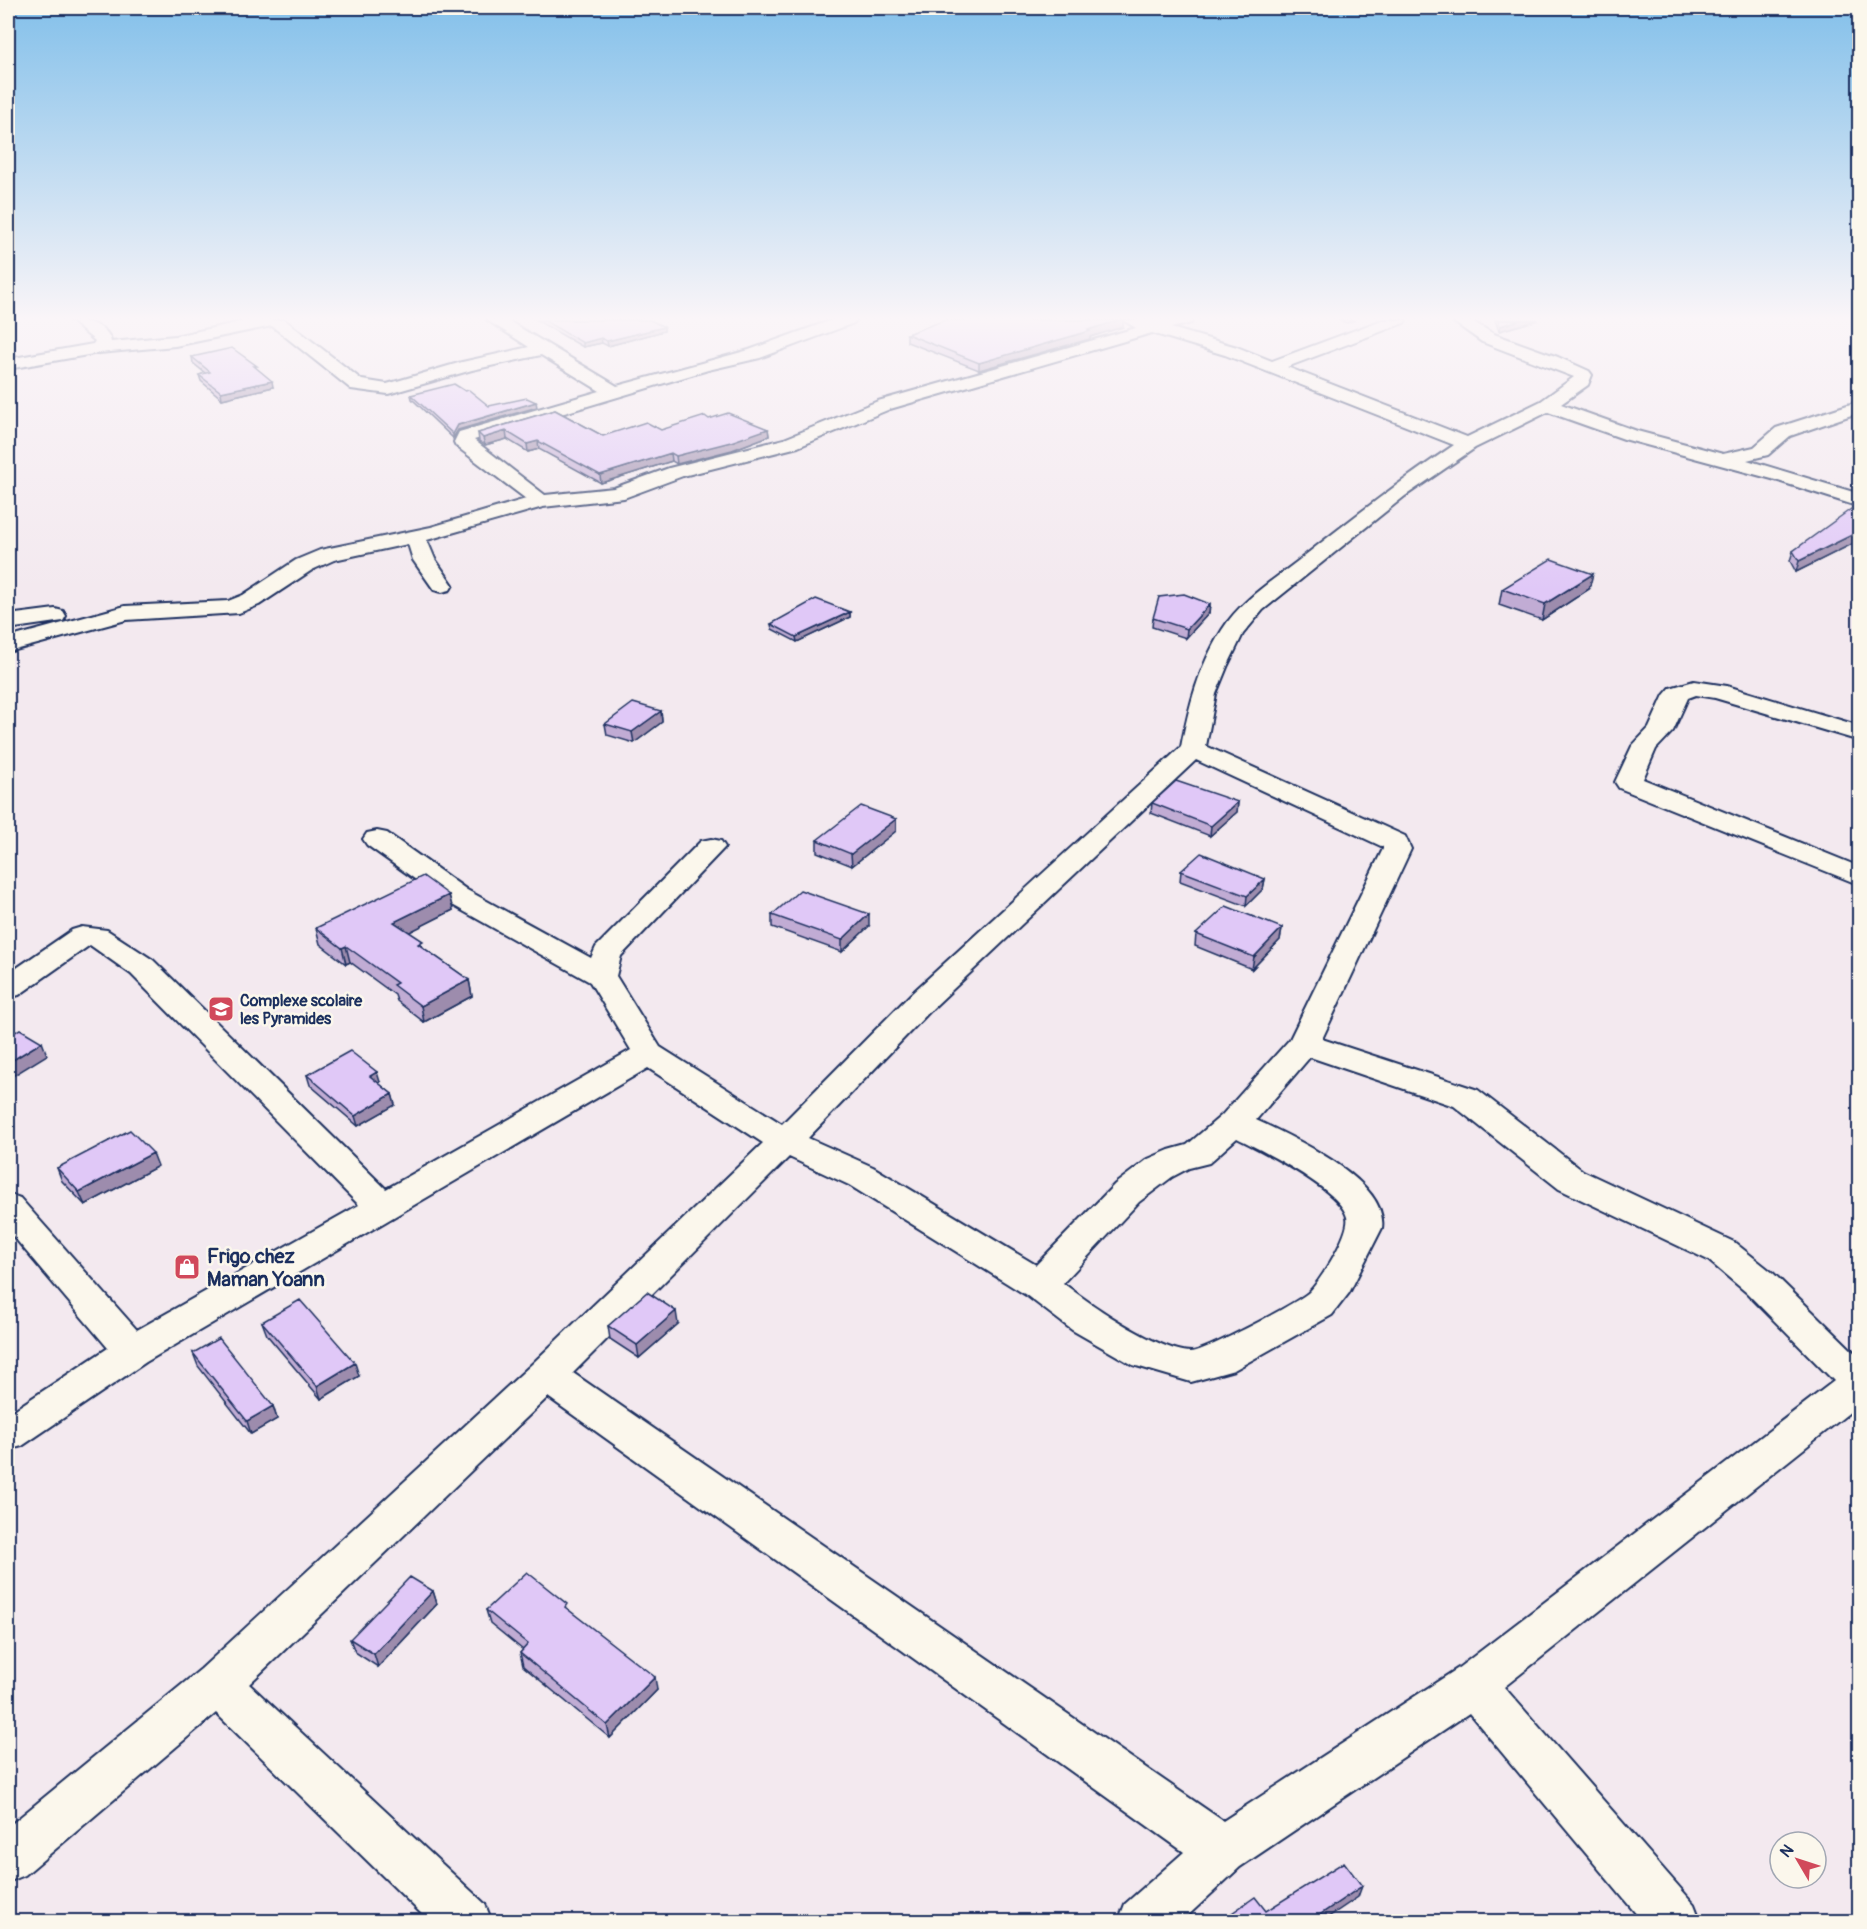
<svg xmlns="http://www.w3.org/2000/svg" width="1867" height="1929" font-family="Pangolin,sans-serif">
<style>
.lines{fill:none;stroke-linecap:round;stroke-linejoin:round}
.minor-casing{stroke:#1b2f5e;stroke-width:4}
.minor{fill:#fbf7ec;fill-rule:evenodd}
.wall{fill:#c1acd4;stroke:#1b2f5e;stroke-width:1.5}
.shaded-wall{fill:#9d8cad;stroke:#1b2f5e;stroke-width:1.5}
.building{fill:#e0c8f7;stroke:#1b2f5e;stroke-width:1.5}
.labels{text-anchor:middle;stroke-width:5;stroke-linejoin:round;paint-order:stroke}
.poi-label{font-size:16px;font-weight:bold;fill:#1b2f5e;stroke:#fbf7ec;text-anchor:start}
.near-poi-label{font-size:20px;font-weight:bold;fill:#1b2f5e;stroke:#fbf7ec;text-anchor:start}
</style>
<rect width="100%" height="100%" fill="#f3e9ef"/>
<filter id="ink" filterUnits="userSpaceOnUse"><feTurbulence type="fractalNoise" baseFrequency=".0167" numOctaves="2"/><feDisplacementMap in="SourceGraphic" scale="12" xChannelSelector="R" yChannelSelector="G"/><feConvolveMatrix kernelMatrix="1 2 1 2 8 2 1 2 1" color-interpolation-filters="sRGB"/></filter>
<g filter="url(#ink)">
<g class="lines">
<g class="minor-casing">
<path id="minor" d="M70,320c14,0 39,5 41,22l64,-6 75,-16h35l77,60 25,4 75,-22 67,-15 -42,-27h20l110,66 132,-36 83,-30h24l-2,3 -94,35 -52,12 -234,70 71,55 69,-7 55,-20 115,-29 94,-38 258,-73 -13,-8h70l-2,3 -20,5 66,19 35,14 110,-41h24l-2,3 -117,44 180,70 74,-36 33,-24 -92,-35 -31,-22h19l24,14 64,23 31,14 3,4 -4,10 -27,19 76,27 86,23 31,-7 22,-19 84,-27v11l-70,24 -22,19 -21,5 113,34v13l-88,-28 -148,-40 -76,-27 -73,36 -70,48 -142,114 -20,24 -16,33 -11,27 -10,52 199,90 6,13 -89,190 156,51 105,81 151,71 39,31 87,85v46l-356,283 190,217 7,18h-58l-174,-209 -229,154 -59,55h-63l7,-18 59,-52 -636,-455 -299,287 236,220 7,18h-62l-214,-209 -191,162 -17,7v-55l193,-158 331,-305 231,-221 -115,-75 -502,294 -124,84 -14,4v-36l100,-66 -100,-118v-36l12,4 117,132 222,-125 -228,-231 -41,-29 -71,50 -11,3v-24l64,-44 10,-3 25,3 46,30 233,229 245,-139 -41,-68 -143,-80 -80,-57 -4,-6 4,-6 10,-2 10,2 80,57 124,68 5,-11 105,-106 10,-2 10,2 4,6 -104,109 -5,20 44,71 122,77 129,-130 270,-247c8,-41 18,-81 41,-117 18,-29 50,-49 77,-70 51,-40 101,-79 155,-115l-229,-90 -73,-22 -262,76 -92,38 -115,29 -59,22 -81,9 -116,33 8,19 18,26 -3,5 -8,2 -8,-2 -21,-30 -5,-16 -74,16 -22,10 -53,35 -20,8 -113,7 -118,32v-14l117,-32 103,-5 15,-6 53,-35 24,-10 111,-23 95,-28 -70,-53 -2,-4 5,-10 141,-41 -59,-36 -69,15 -84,24 -37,-5 -79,-63 -97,20 -76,7 -91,16v-10l85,-15 2,-3zM1196,760l187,87v2l-93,190 -68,76 -35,30 -18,5 -21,9 -33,25 -79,81 -163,-98 -65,-29 125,-130zM1310,1057l144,49 105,83 149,71 39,33 87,88 -377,288 -234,152 -650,-448 216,-216 60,28 177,110 46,35 61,35 58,17 43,-12 98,-55 17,-22 33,-65c7,-48 -92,-92 -126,-108zM1237,1138c26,13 103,51 110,79 4,15 -27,65 -39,76 -12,10 -103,59 -117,59 -34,-1 -101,-48 -128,-69l76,-81 33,-25 17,-9 20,-5z
M55,609l8,2 3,5 -3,5 -55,8v-14z
M1694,681l33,5 133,40v15l-145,-43 -19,-3 -8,3 -15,33 -17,18 -13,30 217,88v18l-241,-97 -4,-6 17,-36 17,-18 15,-33 6,-7z"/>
</g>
<use href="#minor" class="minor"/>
</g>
<path class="wall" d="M536,320h114l14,7v4l-56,15 -6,-3 -19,4z
M943,320h180v7l-33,10v2l-111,31 -72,-28v-8l37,-13z
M1338,320h17l-8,3z
M1495,320h43l-39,11z
M192,357l66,13 15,17 -51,12 -21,-18 -2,-6 6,-2 -12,-10z
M411,395l78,11 48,1 -79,23 -5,8 -41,-39z
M555,410l48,26 58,-6 48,-11 59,10 1,7 -37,14 -55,14 -5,-3 -71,22 -62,-34 -11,3 -21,-13 -22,6 -6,-4 -1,-8z
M1860,511v29l-64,32 -6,-11 3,-10z
M1502,589h87l-47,31 -43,-15z
M1210,604l-1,9 -23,25 -34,-11 1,-9z
M850,612v5l-53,25 -25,-13 -1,-5z
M661,711l1,11 -28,21 -27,-8 -2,-11z
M1238,802l-1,10 -27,24 -59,-23 1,-10z
M896,819v12l-44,35 -35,-14v-12z
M1181,871l84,8 -2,10 -17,17 -66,-25z
M449,895l4,15 -44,22 15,16 45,32 3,16 -48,26 -27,-21 -2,-6 -45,-33 -4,2 -26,-20 -4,-16z
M772,915l97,11 -27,26 -70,-25z
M1282,928l-2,12 -28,29 -57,-23 1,-12z
M307,1075l73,7 -2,1 14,11 3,11 -37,21 -48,-41z
M158,1166l-73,39 -23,-24 -5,-13z
M262,1322l97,54 -38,23 -54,-64z
M678,1324l-39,34 -29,-19 -2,-13z
M193,1353l80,53 4,13 -26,15 -53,-68z
M433,1591l4,13 -59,63 -23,-15 -5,-13z
M486,1610h82l89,80 -47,48 -87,-72 -3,-13 3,-3 -33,-27z"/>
<path class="shaded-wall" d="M1120,320h3v7l-33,10v2l-111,31v-7z
M1520,320h18l-39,11 1,-5z
M664,327v4l-56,15 -1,-5z
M601,338l1,5 -19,4v-4z
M272,381l1,6 -51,12 -1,-7z
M536,402l1,5 -79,23 -5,8v-4l5,-9z
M768,429l1,7 -37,14 -55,14 -1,-8z
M506,431l1,8 -22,6 -2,-7z
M538,441l1,8 -11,3 -1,-8z
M671,453l1,8 -71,22 -1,-8z
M1860,531v9l-64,32 3,-11z
M1593,574l-4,15 -47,31 3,-16z
M1210,604l-1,9 -23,25 1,-9z
M850,612v5l-53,25 -1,-5z
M661,711l1,11 -28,21 -2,-11z
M1238,802l-1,10 -27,24 1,-10z
M896,819v12l-44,35 -1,-12z
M1265,879l-2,10 -17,17 1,-10z
M449,895l4,15 -55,28 -4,-16z
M869,914v12l-27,26v-12z
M1282,928l-2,12 -28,29 2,-12z
M346,946l4,16 -4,2 -4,-16z
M469,980l3,16 -48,26 -3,-16z
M42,1042l5,13 -39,24v-16z
M377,1072l3,10 -8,5 -2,-11z
M392,1094l3,11 -37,21 -3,-10z
M153,1153l5,13 -73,39 -6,-13z
M676,1311l2,13 -39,34 -2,-13z
M355,1363l4,13 -38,23 -4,-13z
M273,1406l4,13 -26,15 -4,-13z
M433,1591l4,13 -59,63 -4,-13z
M655,1677l2,13 -47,48 -3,-13z
M1362,1886l-4,11 -37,25h-12z"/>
<path class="building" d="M543,320h107l14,7 -57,14 -6,-3 -18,5z
M945,320h175l-32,10 2,1 -111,32 -72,-29z
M1498,320h22l-20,6z
M232,348l25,18h-3l18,15 -51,11 -22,-17 11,-3 -18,-15z
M454,384l11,7 4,-1 20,16 38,-8 9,4 -78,23 -5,9 -42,-39z
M555,410l48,26 43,-14 15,8 44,-14 4,3 19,-6 40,16 -37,13 -55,14 -5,-3 -71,22 -62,-34 -11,3 -21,-13 -23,7 -5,-5z
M1851,509l9,2v20l-61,30 -6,-10z
M1551,559l42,15 -48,30 -43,-15z
M1184,594l26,10 -23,25 -34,-11 6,-21z
M816,599l34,13 -54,25 -25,-13z
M633,703l28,8 -29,21 -27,-8z
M1176,781l62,21 -27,24 -59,-23z
M861,806l35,13 -45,35 -34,-14z
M1201,853l64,26 -18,17 -66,-25z
M423,876l26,19 -55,27 29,19 -5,3 51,36 -48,26 -28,-21 4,-2 -51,-37 -4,2 -26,-20z
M800,890l69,24 -27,26 -70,-25z
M1226,906l56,22 -28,29 -58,-23z
M20,1029l22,13 -34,21v-26z
M350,1051l27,21 -7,4 22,18 -37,22 -48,-41z
M130,1130l23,23 -74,39 -22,-24z
M647,1292l29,19 -39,34 -29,-19z
M300,1300l55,63 -38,23 -55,-64z
M219,1338l54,68 -26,15 -54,-68z
M527,1572l40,32 -2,3 90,70 -48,48 -87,-72 8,-9 -42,-34z
M410,1577l23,14 -59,63 -24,-15z
M1344,1862l18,24 -53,36h-90l36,-25 11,14z"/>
</g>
<linearGradient id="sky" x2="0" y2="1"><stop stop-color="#83c0ea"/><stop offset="0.54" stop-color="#faf5f8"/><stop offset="1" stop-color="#faf5f8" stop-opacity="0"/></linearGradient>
<rect width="1867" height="590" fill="url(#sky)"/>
<defs>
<g id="school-square" transform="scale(1.35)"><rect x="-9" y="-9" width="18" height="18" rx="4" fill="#d1495b" stroke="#fbf7ec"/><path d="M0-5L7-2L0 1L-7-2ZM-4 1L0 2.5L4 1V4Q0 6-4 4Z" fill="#fff"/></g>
<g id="shop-square" transform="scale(1.35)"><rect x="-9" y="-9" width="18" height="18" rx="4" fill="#d1495b" stroke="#fbf7ec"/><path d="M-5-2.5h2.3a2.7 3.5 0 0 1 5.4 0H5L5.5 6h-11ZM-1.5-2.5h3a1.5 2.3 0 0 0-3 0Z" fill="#fff"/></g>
</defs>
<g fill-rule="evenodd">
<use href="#school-square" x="221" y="1009"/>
<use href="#shop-square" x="187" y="1267"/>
</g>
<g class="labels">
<g class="poi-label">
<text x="240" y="1006">Complexe scolaire<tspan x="240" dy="18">les Pyramides</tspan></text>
</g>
<g class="near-poi-label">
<text x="207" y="1263">Frigo chez<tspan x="207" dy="23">Maman Yoann</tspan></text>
</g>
</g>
<rect width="1867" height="1929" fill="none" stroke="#fbf7ec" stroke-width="30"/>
<rect x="15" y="15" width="1837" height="1899" fill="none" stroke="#1b2f5e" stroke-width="2" filter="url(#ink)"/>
<g transform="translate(1798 1860) rotate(309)"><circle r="28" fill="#fbf7ec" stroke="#a1a7b3" stroke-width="1.5"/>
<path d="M0-4.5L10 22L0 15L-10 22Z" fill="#d1495b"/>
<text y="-9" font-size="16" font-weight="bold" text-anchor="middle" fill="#1b2f5e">N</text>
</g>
</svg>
